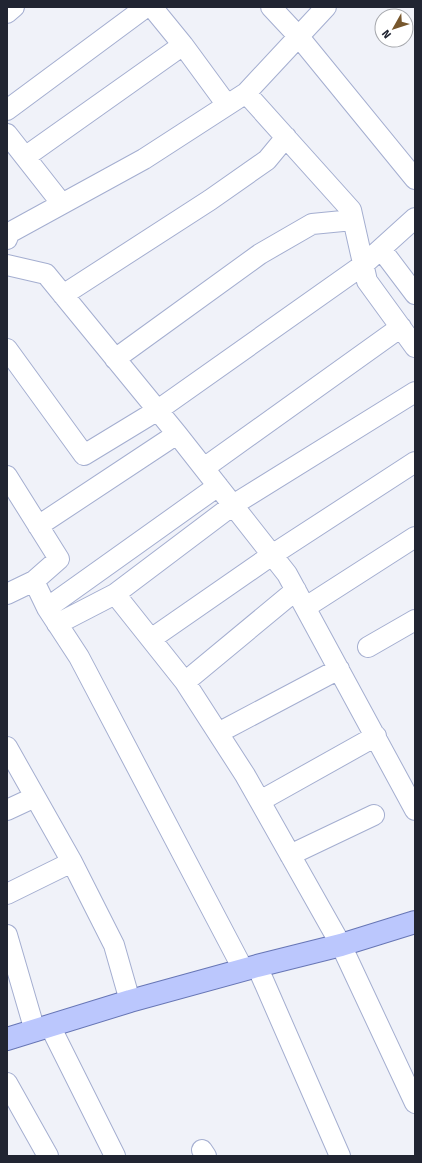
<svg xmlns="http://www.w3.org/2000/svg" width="422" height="1163" font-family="'Fira Sans',sans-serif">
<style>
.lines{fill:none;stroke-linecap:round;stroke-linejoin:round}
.minor-casing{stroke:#a4aed0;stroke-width:22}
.major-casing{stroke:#6776b5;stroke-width:24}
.minor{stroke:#fff;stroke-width:20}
.major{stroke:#bbc7fd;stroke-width:22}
</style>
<rect width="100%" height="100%" fill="#f0f2f9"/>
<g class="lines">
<g class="minor-casing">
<path id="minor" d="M152,7l31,38 44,60
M271,7l28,30 116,142
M7,13l7,-6
M246,93l105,117 16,71 48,66
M7,110l139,-103
M7,134l55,70
M25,157l158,-112
M7,239l2,-6 135,-74 102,-66 80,-86
M381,249l34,45
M7,265l39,9 131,160 110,140 128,236
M63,295l147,-95 57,-40 19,-23
M7,349l77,106 74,-45 205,-145 52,-47
M115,359l145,-105 52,-30 41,-4
M204,468l197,-141
M7,476l52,83 -25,22 -27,13
M38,526l139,-92
M34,581l13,27 32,49 164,312
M296,590l-111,92 60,93 96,170 74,158
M115,594l118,-89 182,-113
M306,607l109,-70
M47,608l171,-122
M57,624l58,-30 70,88
M151,639l121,-84 143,-93
M368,647l47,-27
M218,733l121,-64
M7,747l65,115 42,83 16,56
M260,801l116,-65
M7,810l28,-13
M290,855l84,-40
M7,894l65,-32
M7,935l28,96
M257,966l83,190
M50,1026l65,130
M7,1083l41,73
M202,1150l4,6"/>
</g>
<g class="major-casing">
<path id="major" d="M7,1039l123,-38 127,-35 84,-21 74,-23"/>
</g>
<use href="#minor" class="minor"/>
<use href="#major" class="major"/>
</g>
<rect width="422" height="1163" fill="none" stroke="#212532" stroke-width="16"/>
<g transform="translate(394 28) rotate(231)"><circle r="19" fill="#ffffff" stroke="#a6a8ad"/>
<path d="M0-3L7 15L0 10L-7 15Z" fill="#77572d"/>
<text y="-6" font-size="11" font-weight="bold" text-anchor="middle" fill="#212532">N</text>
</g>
</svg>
